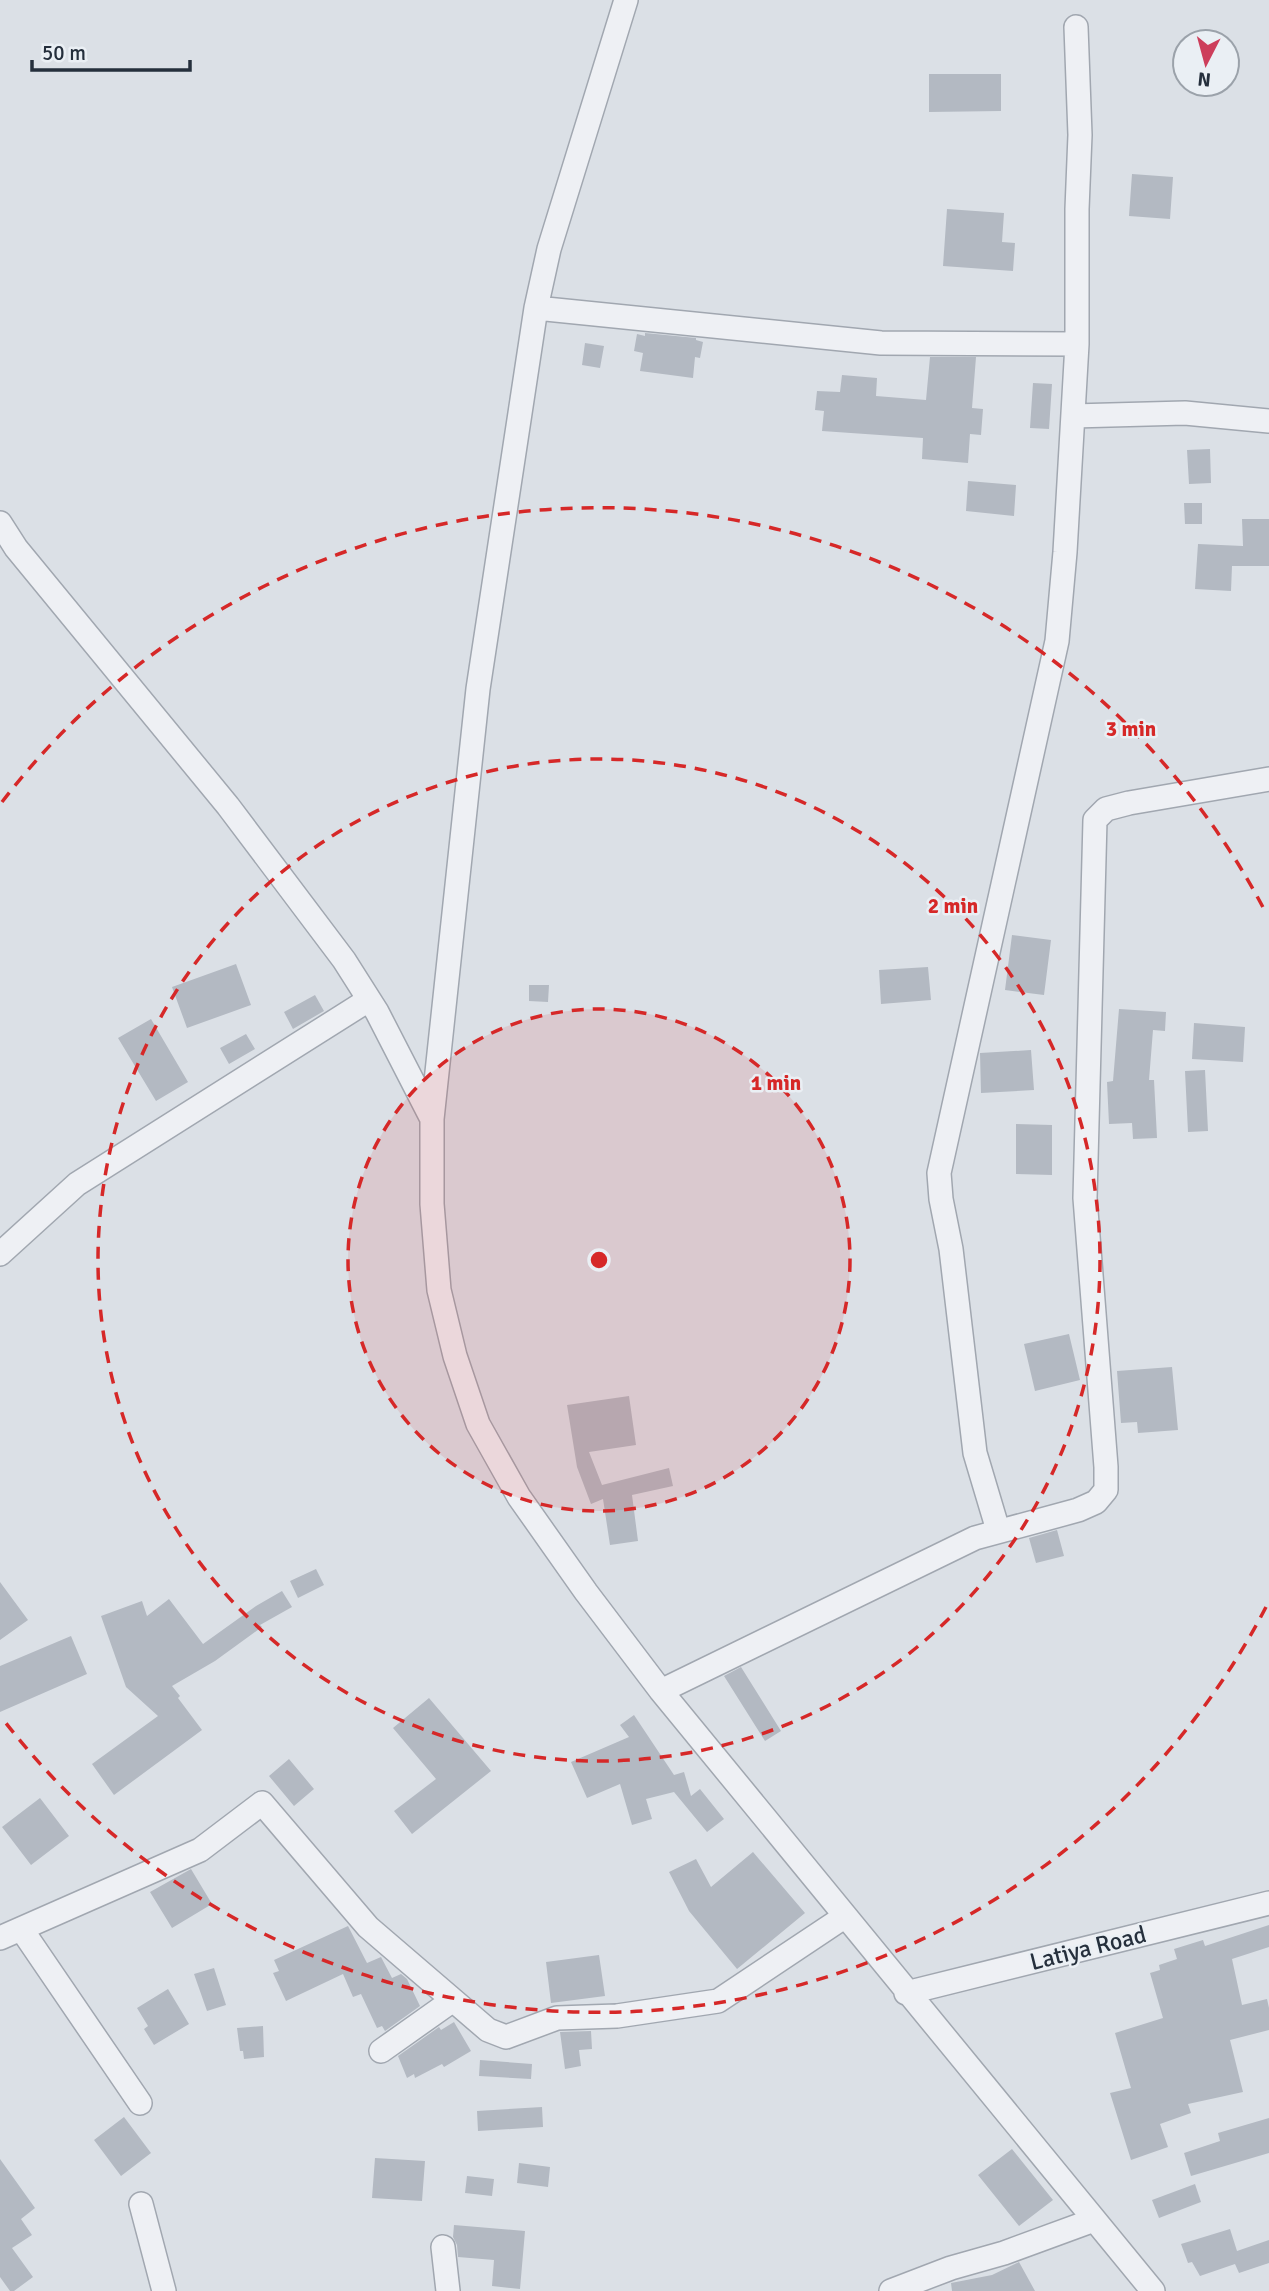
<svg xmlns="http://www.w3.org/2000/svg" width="1269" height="2291" font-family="Signika,sans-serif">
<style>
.building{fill:#b3b9c2}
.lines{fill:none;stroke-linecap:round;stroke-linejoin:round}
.minor-casing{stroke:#a1a7b0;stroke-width:26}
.minor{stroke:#eef0f4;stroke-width:23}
.ring{fill:none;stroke:#d62828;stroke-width:3.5;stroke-dasharray:12 9}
.labels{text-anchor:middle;stroke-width:5;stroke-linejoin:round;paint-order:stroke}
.street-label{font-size:24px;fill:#252f3c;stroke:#eaeff4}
.centre{fill:#d62828;stroke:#eaeff4;stroke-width:3.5}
.ring-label{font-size:21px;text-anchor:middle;font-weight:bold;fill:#d62828;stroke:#eaeff4;stroke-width:5;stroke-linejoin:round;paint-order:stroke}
</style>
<rect width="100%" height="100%" fill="#dbe0e6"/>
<path class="building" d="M929,74h72v37l-72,1z
M1132,174l41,3 -3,42 -41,-3z
M947,209l57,4 -2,29 13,1 -2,28 -70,-5z
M645,333l51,5v2l7,2 -3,16 -5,-1 -2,21 -53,-7 3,-18 -9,-2 3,-17 8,2z
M585,343l19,3 -4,22 -18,-3z
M930,357h46l-4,51 11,1 -2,26 -11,-1 -2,29 -46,-4 1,-21 -101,-7 2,-20 -9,-1 2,-19 23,1 2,-17 35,3 -1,18 50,4z
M1033,383l19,1 -3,45 -19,-1z
M1210,449l1,34 -22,1 -2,-34z
M968,481l48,4 -2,31 -48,-5z
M1184,503h18v21h-17z
M1242,519h27v47h-37l-1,25 -36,-2 3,-45 45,2z
M1012,935l39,5 -7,55 -39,-5z
M236,964l15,41 -64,23 -15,-41z
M928,967l3,33 -50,4 -2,-34z
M529,985h20l-1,17 -19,-1z
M315,995l9,16 -31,18 -9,-17z
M1119,1009l47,3 -1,19 -12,-1 -4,50h5l3,58 -24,1 -1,-16 -23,1 -2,-42 6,-1z
M151,1019l37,63 -32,19 -38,-63z
M1194,1023l51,4 -2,35 -51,-3z
M246,1034l9,15 -26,15 -9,-16z
M1031,1050l3,40 -53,3 -1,-40z
M1205,1070l3,61 -20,1 -3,-61z
M1016,1124l36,1v50l-36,-1z
M1069,1334l11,46 -45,11 -11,-47z
M1172,1367l6,63 -40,3 -1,-11 -16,1 -4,-52z
M629,1396l7,49 -47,7 13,33 67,-17 4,18 -41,9 6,46 -28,4 -7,-46 -12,5 -14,-37 -10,-62z
M1057,1530l7,26 -28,7 -7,-25z
M316,1569l8,16 -26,13 -8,-17z
M0,1582l28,38 -28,20z
M282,1591l10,16 -32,18 2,2 -47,34 -43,25 8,10 -2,2 24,32 -88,65 -22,-31 66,-48 -32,-29 -25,-71 41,-15 5,15 22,-17 34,45 53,-38z
M71,1636l16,38 -87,38v-46z
M741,1667l40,64 -16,10 -41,-65z
M429,1698l62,73 -79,63 -18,-23 42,-32 -43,-51z
M634,1715l40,60 10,-3 7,24 9,-7 24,30 -17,13 -33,-40 -28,7 6,20 -20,6 -12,-41 -33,14 -16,-36 58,-25 -9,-12z
M289,1759l25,30 -20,17 -25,-30z
M40,1798l29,38 -38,29 -29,-38z
M753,1852l52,61 -68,56 -48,-58 -20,-39 27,-13 15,28z
M191,1869l21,35 -40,24 -22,-36z
M1269,1925v22l-37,12 10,46 25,-6 2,9v22l-39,10 13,52 -55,12 3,9 -31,11 8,23 -37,13 -21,-67 21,-5 -16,-55 48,-15 -13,-45 10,-3 -1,-5 18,-6 -3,-10 29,-9 2,6z
M348,1926l19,37 14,-6 11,21 9,-4 6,5 13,27 -35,25 -3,-5 -5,2 -16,-34 -8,3 -10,-23 -57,27 -13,-28 6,-2 -5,-11z
M599,1955l6,41 -54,7 -5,-41z
M214,1968l12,37 -19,6 -13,-37z
M168,1989l21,35 -35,21 -10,-16 4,-3 -11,-18z
M454,2022l17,29 -27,16 -2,-3 -27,14 -1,-4 -7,4 -9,-22 41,-29 2,3z
M263,2026l1,31 -20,2 -1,-8h-3l-3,-23z
M591,2031l1,18 -13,1 2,16 -16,3 -5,-37z
M480,2060l52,4 -1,15 -52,-3z
M542,2107l1,20 -65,4 -1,-20z
M124,2117l27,36 -30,23 -27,-36z
M1269,2118v35l-78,23 -7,-23 36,-12 -2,-8z
M1012,2149l41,51 -34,26 -41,-51z
M375,2158l50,3 -3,40 -50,-3z
M0,2159l35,49 -14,11 11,16 -20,13 21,29 -19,14h-4l-10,-14z
M519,2163l31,4 -2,20 -31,-4z
M467,2176l27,3 -2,17 -27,-3z
M1195,2184l6,18 -42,16 -7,-18z
M454,2225l71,6 -5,58 -28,-3 2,-26 -36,-3 -1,-12 -4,-8z
M1230,2229l7,22 32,-11v23l-30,10 -4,-9 -35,12 -8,-14 -4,1 -7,-19z
M1019,2262l16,29h-83l-1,-8 41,-8z"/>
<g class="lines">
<g class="minor-casing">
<path id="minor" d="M626,0l-77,249 -13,59 -58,381 -46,430v85l7,86 16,66 23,68 41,73 67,95 75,99 492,600
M1076,27l4,108 -3,74v135
M536,308l345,35 196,1 -12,208 -8,89 -118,532 2,26 10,50 24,204 23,77
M1073,416l112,-3 84,8
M0,523l16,25 212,258 116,154 33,52 55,107
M0,1254l77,-70 285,-180
M661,1691l314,-153 103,-28 18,-8 10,-12v-23l-21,-269 10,-378 11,-11 23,-6 140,-24
M22,1930l118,173
M0,1938l200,-88 62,-47 106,124 120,103 18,7 51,-19 60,-2 101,-15 126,-84
M906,1993l363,-90
M381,2051l72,-51
M141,2204l23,87
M443,2247l5,44
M891,2291l60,-23 53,-15 90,-33"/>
</g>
<use href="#minor" class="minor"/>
</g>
<circle cx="599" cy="1260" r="251" fill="#d62828" fill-opacity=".12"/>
<g class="ring">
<circle cx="599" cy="1260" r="251"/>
<circle cx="599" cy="1260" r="501"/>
<path d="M1266 1607A752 752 0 0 1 2 1718M2 802A752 752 0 0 1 1266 913"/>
</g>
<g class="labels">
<g class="street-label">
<text transform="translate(1088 1948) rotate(-14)" y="8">Latiya Road</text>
</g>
</g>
<circle cx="599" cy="1260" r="10" class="centre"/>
<g class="ring-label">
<text x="1131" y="736">3 min</text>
<text x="953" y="913">2 min</text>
<text x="776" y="1090">1 min</text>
</g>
<g transform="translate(1206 63) rotate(186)"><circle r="33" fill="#eaeff4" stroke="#9ba2aa" stroke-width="2"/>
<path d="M0-5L12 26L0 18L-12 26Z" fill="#cd3e5b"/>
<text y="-10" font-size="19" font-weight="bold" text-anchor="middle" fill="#252f3c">N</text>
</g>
<path d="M32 60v10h158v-10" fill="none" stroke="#252f3c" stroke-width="3.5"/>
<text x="42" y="60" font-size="21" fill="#252f3c" stroke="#eaeff4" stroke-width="5" paint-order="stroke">50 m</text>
</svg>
